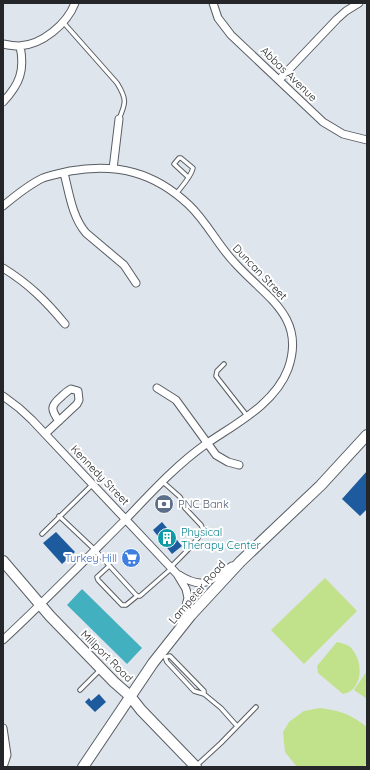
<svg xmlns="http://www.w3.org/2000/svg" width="370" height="770" font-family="Quicksand,sans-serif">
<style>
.green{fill:#c1e18a}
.water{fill:#42b0be}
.building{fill:#1e5b9e}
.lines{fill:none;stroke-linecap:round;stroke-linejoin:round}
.service-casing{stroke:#585d63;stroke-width:5.5}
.minor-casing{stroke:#585d63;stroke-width:9}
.secondary-casing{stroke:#585d63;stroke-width:12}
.service{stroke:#fff;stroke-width:3.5}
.minor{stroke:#fff;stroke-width:7}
.secondary{stroke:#fff;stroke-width:10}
.labels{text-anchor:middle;stroke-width:4;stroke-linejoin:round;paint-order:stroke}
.street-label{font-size:11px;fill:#242629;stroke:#fff}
.service-label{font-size:11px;fill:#4e5e75;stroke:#fff;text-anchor:start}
.culture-label{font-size:11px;fill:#0d838f;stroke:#fff;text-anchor:start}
.shop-label{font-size:11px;fill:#366cbe;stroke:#fff;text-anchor:end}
</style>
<rect width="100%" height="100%" fill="#dfe5ec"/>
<path class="green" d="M325,578l32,33 -53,53 -33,-34z
M337,642c4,1 9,2 12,4 12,10 15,33 3,44 -2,2 -6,3 -9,4l-25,-21 -1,-7z
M367,671v28l-13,-9z
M320,708c21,3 30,6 47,19v36l-4,4h-66l-12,-15 -2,-20 6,-10 15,-11z"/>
<path class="water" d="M82,589l60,59 -15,16 -60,-59z"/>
<path class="building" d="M367,471v38l-7,7 -18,-17z
M162,522l20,24 -10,8 -19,-24z
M56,532l19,20 -13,12 -19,-21z
M99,694l7,8 -11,10 -10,-10 4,-4 2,3z"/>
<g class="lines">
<g class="service-casing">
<path id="service" d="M63,22l54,61c10,16 9,20 2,36
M176,194c6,-8 15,-17 17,-26l-12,-10h-2l-5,6 14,13
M224,364l-7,7 -1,5 32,41
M163,482l17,15 5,11 16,17 2,4c-4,12 -23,28 -32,38
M59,516l36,34 42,46h3l32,-28
M42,534l51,-50
M109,566l-12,11 1,3 24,25h4l11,-9
M80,690l21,-21
M204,694l-10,-3 -27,-29 -2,-5 5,-1 34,35v3l17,14 16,18
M196,766l25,-23 35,-36"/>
</g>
<g class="minor-casing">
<path id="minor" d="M213,3l5,15 13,17 92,87 20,12 24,6
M3,44c5,1 11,2 16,2 23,-1 48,-22 56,-43
M279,80l58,-61 9,-8 13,-8
M3,102c17,-18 22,-32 17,-56
M113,169l6,-50
M64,173c5,19 8,44 22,60l38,32 12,18
M3,206c12,-10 25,-21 40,-28 9,-3 18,-5 27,-7 47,-8 84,1 119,34 18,17 28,39 45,57 30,34 73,54 54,107 -13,35 -53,55 -82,75 -31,22 -56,50 -82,77 -40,40 -80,81 -121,119
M3,268c26,16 43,33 62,56
M157,388l19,12 40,55 12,7 11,3
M3,396l16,12 13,12 145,154 9,15 2,9 -7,27
M45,434l32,-30 2,-4 -1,-9 -7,-2c-4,2 -7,5 -10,8 -11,9 -10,13 -2,24
M179,575c25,16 32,5 53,-9
M3,728l4,27 -4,12"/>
</g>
<g class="secondary-casing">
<path id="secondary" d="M3,561l47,55 64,66 16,14 11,14 55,57
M83,767l70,-104 38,-48 50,-54 80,-76 46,-50"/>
</g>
<use href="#service" class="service"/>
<use href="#minor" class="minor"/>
<use href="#secondary" class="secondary"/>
</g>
<defs>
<g id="bank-disc" transform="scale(1)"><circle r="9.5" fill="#5c6f8a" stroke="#fff"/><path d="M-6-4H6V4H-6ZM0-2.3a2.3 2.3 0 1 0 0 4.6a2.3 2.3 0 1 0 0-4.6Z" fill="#fff"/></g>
<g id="building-disc" transform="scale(1)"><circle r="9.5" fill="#0f9aa8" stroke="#fff"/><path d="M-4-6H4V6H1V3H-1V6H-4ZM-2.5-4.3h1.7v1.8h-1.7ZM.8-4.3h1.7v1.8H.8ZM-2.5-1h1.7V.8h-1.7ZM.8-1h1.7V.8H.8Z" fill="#fff"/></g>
<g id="supermarket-disc" transform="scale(1)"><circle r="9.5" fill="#3f7fe0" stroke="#fff"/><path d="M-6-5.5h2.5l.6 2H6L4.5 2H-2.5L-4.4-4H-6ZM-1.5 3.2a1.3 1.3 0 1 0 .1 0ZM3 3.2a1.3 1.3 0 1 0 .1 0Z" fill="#fff"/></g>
</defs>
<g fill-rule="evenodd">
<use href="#bank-disc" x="164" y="504"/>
<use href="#building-disc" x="167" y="538"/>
<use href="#supermarket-disc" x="131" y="558"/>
</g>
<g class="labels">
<g class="street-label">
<text transform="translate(289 74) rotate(44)" y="4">Abbas Avenue</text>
<text transform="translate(260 272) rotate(46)" y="4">Duncan Street</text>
<text transform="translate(100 475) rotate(46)" y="4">Kennedy Street</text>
<text transform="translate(197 592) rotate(-49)" y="4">Lampeter Road</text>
<text transform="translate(107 656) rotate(45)" y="4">Millport Road</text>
</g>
<g class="service-label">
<text x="178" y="508">PNC Bank</text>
</g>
<g class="culture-label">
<text x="181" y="536">Physical<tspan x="181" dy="13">Therapy Center</tspan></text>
</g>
<g class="shop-label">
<text x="117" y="562">Turkey Hill</text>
</g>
</g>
<rect width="370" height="770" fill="none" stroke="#242629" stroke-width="8"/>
</svg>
